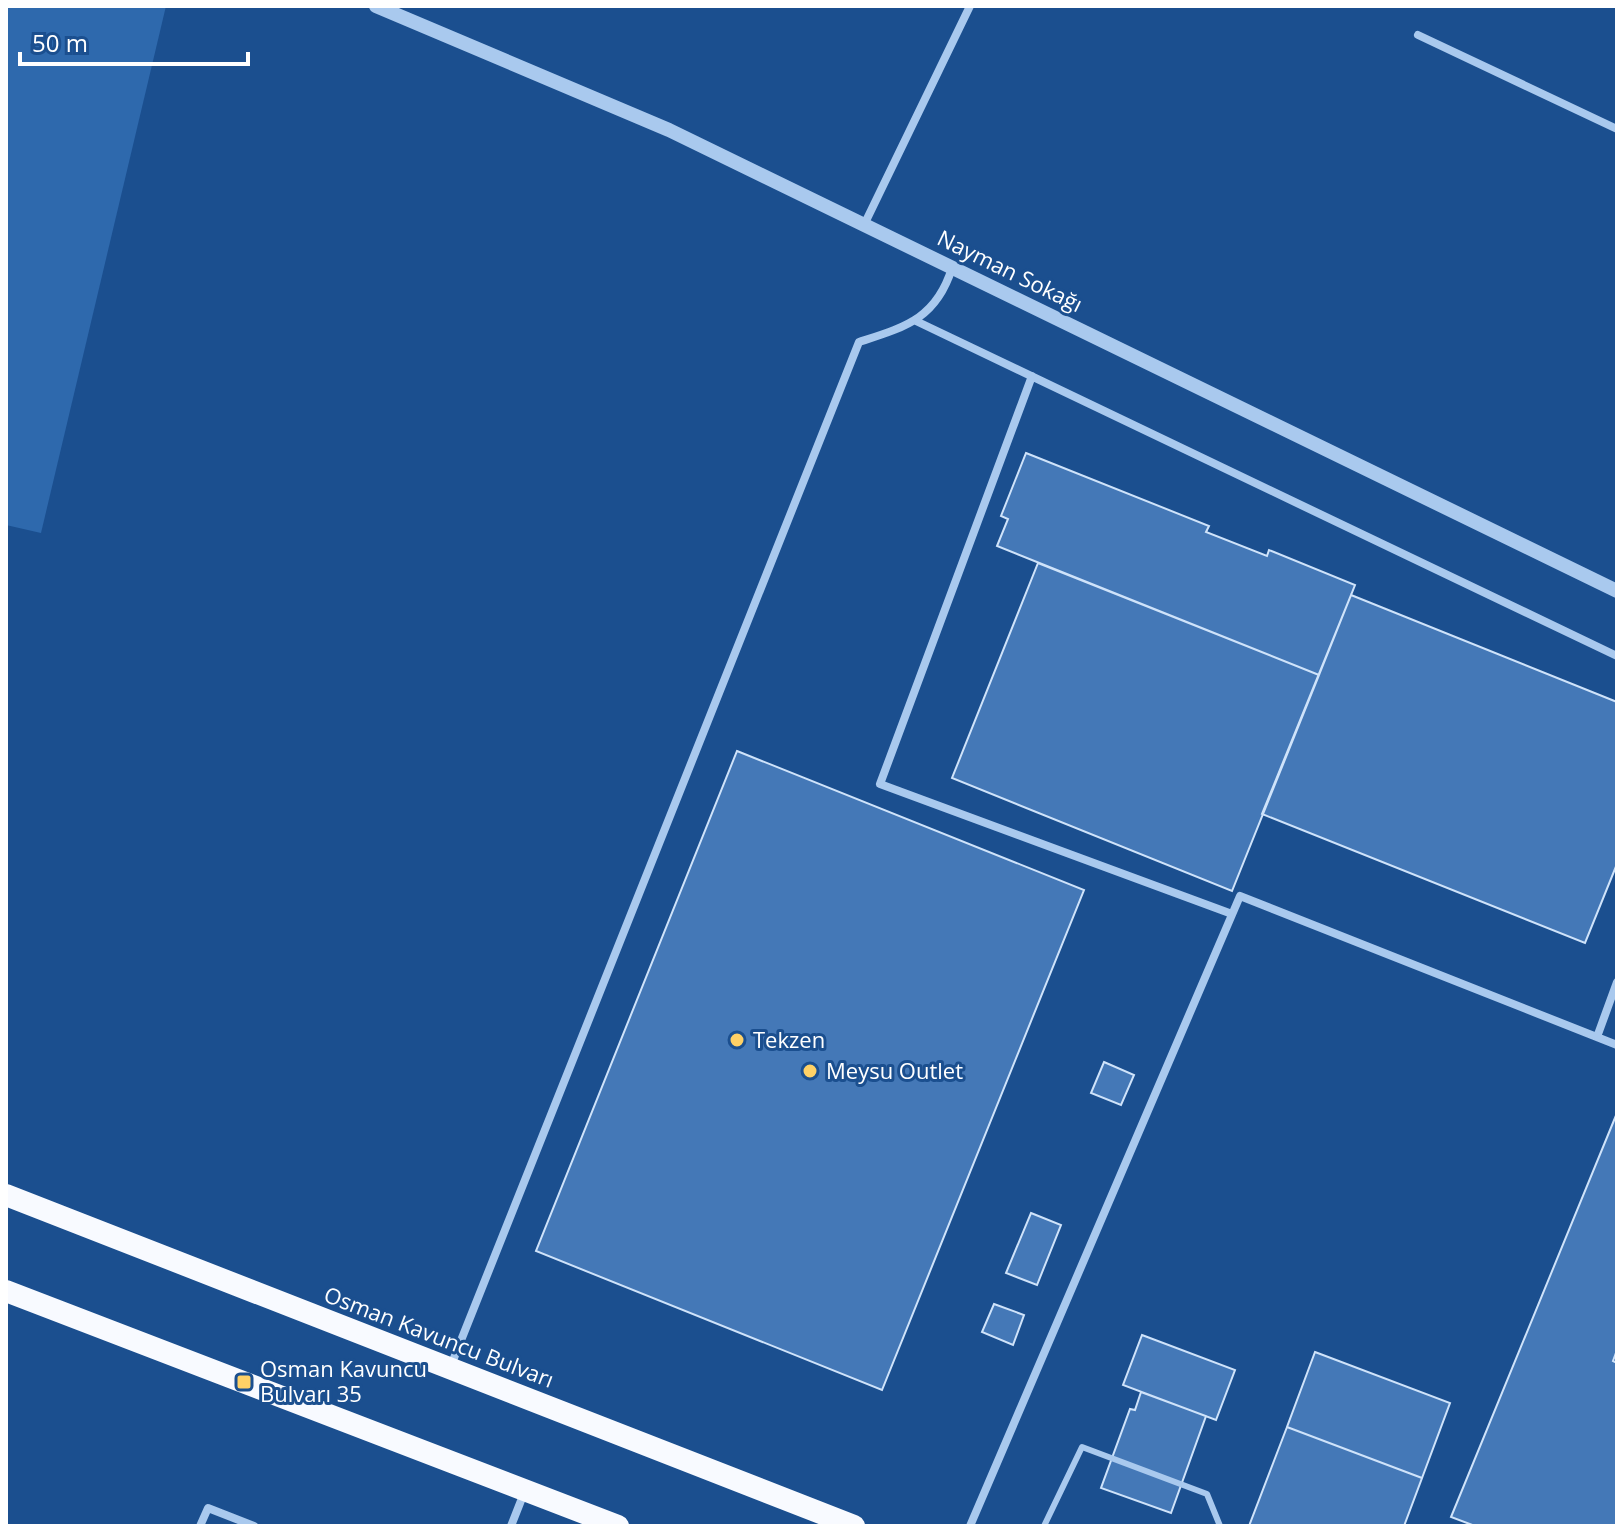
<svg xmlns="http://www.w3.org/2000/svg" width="1623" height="1532" font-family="'Open Sans',sans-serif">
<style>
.green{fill:#2e69ad}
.building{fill:#4478b7;stroke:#cfe3fa;stroke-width:2}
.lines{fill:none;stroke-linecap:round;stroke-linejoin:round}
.service{stroke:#a9c9ee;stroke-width:6}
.minor{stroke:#a9c9ee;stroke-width:8}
.tertiary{stroke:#a9c9ee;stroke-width:14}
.trunk{stroke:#f8faff;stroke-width:22}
.poi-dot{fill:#ffd166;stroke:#1b4f8f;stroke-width:3}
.labels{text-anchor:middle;stroke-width:6;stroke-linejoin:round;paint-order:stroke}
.street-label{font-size:22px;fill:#fff;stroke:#1b4f8f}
.poi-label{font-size:22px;fill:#fff;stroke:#1b4f8f;text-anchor:start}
</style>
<rect width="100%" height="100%" fill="#1b4f8f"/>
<path class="green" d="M6,6h160l-125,527 -35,-8z"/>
<path class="building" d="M1026,453l183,73 -3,6 61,24 2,-6 86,35 -36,90 -322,-129 11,-27 -7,-3z
M1038,563l281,112 -87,216 -280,-113z
M1351,595l266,107v162l-32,79 -323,-129z
M737,751l347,139 -202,500 -346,-139z
M1104,1062l30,13 -13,30 -30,-12z
M1617,1113v237l-4,11 4,2v163h-142l-24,-9z
M1031,1213l30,12 -24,60 -31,-12z
M994,1304l30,11 -11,30 -31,-13z
M1142,1335l93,35 -19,50 -93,-35z
M1315,1352l135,51 -28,75 -135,-51z
M1141,1392l65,24 -35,97 -70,-25 29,-79 5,1z
M1287,1427l135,51 -18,48h-155z"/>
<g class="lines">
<path class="service" d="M1044,1526l38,-79 125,47 13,32"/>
<path class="minor" d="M1418,35l199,94
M864,225l106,-219
M916,321l701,335
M1032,376l-152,408 352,130
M1597,1037l20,-55
M450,1368l409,-1026c46,-15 77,-23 93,-74
M200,1526l8,-18 46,18
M511,1526l13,-33
M970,1526l270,-630 377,149"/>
<path class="tertiary" d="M376,6l293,124 948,461"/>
<path class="trunk" d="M6,1195l848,331
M6,1291l612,235"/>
</g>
<g class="poi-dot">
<circle cx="737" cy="1040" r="8"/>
<circle cx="810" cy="1071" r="8"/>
<rect x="236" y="1374" width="16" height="16" rx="4"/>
</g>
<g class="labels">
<g class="street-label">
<text transform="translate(1010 271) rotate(26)" y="8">Nayman Sokağı</text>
<text transform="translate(439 1337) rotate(21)" y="8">Osman Kavuncu Bulvarı</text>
</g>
<g class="poi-label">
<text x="753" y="1048">Tekzen</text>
<text x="826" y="1079">Meysu Outlet</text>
<text x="260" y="1377">Osman Kavuncu<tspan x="260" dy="25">Bulvarı 35</tspan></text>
</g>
</g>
<rect width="1623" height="1532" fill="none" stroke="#ffffff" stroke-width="16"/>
<path d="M20 52v12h228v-12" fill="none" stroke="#ffffff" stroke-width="4"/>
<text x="32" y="52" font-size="24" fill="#ffffff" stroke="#1b4f8f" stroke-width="6" paint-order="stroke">50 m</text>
</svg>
